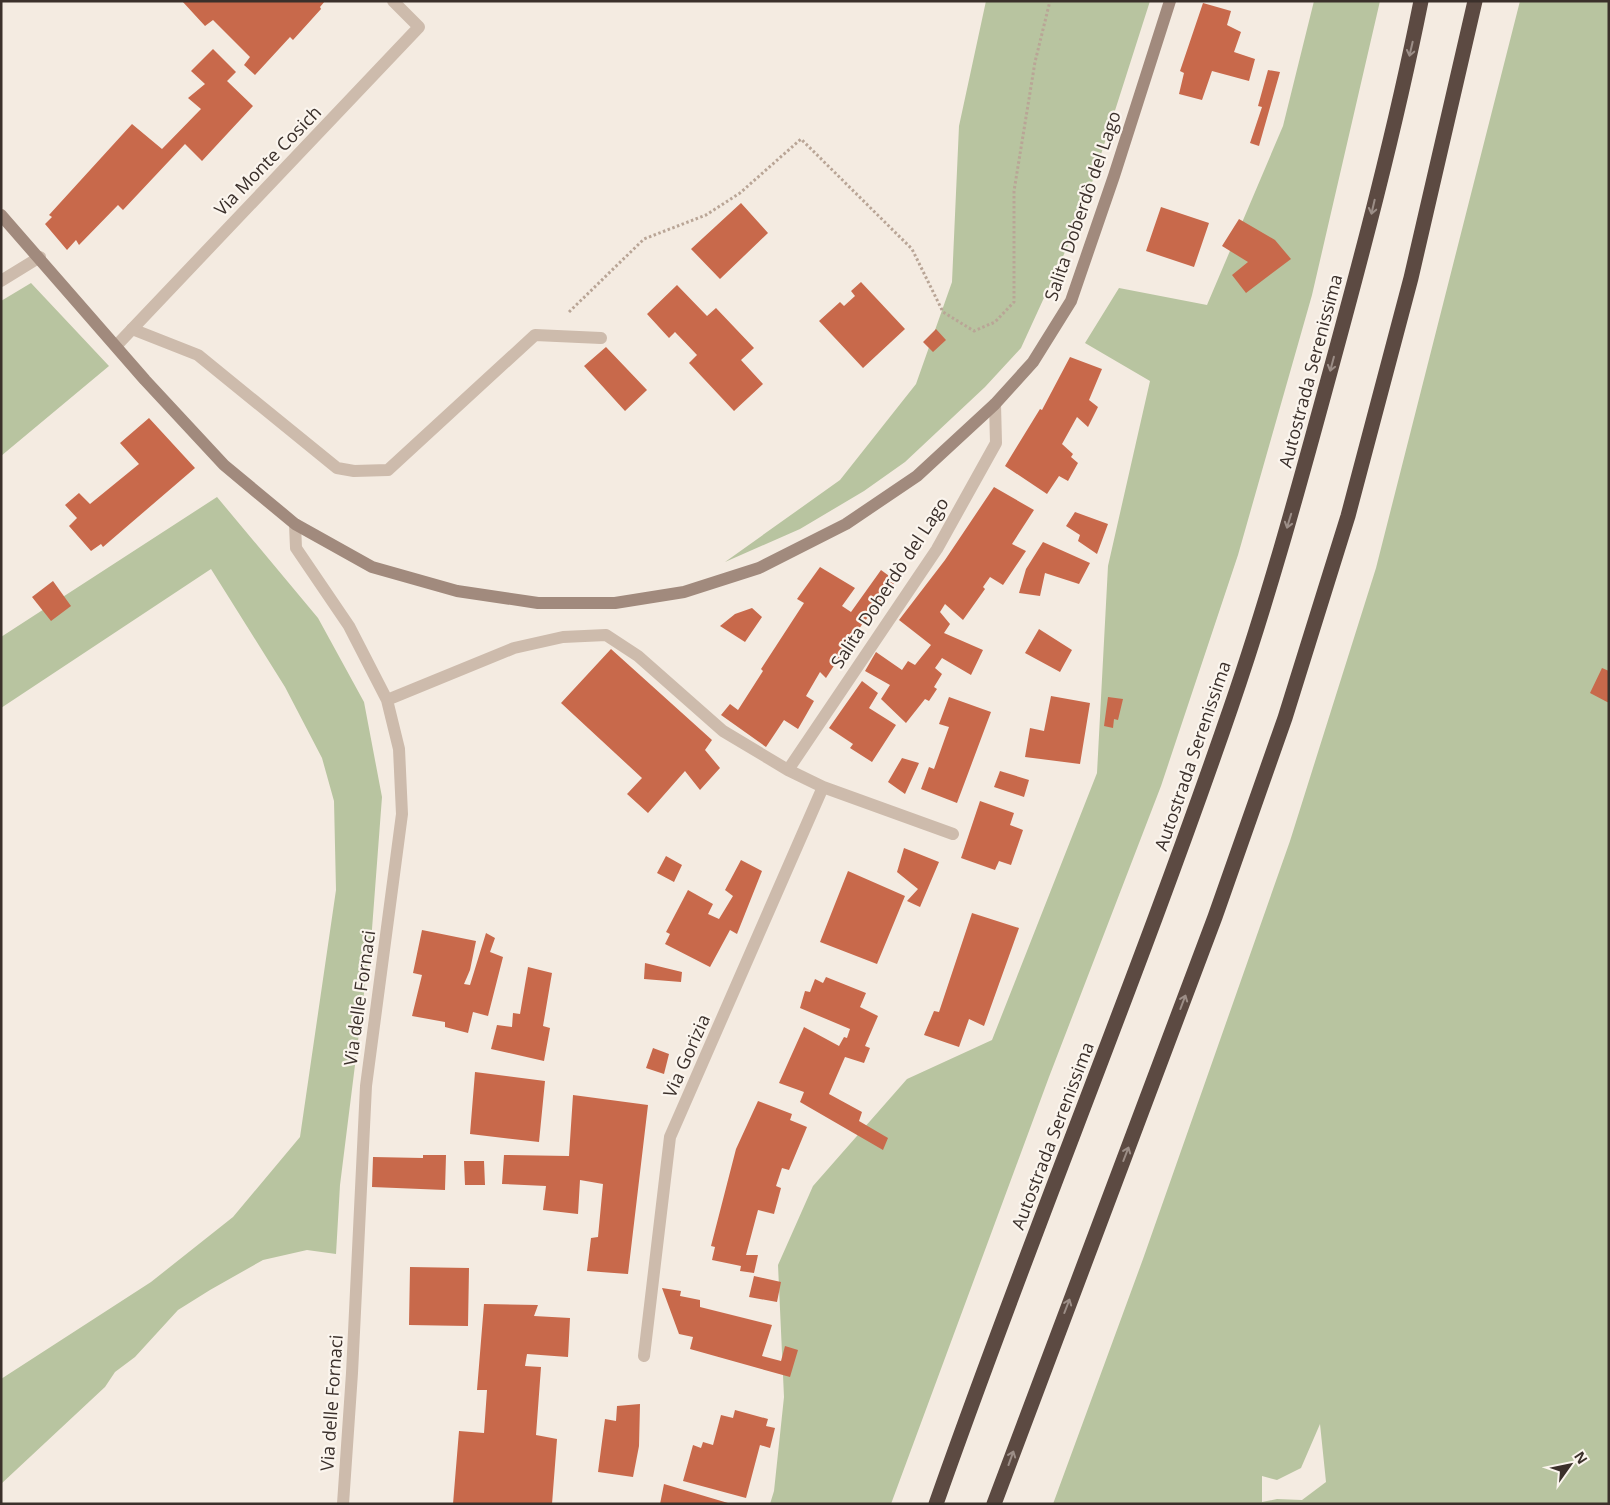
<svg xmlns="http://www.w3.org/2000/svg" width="1610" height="1505" font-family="'Open Sans',sans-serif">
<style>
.green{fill:#b8c4a0;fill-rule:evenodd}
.building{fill:#c8694b}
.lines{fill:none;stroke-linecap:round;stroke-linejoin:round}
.path{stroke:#b9a596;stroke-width:3;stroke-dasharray:2.5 2.5;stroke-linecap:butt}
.lane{stroke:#cdbbac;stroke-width:12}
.street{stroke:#cdbbac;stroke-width:12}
.secondary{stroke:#a18a7d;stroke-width:12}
.highway{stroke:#5c4a42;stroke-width:15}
.oneway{stroke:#9c8e87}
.labels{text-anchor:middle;stroke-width:4.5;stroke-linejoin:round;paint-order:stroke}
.street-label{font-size:18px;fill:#3b302b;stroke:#fbf5ee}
</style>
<rect width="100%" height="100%" fill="#f4ebe1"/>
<path class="green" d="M986,1h164l-69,216 -60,131 -36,39 -80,75 -41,29 -64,38 -75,33 115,-82 76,-96 36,-102 7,-156z
M1314,1h66l-68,294 -74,260 -77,231 -112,291 -158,427h-121l4,-13 10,-94 -6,-132 35,-79 94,-107 85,-39 105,-267 11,-207 42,-185 -65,-38 34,-55 88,17 76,-179z
M1520,1h89v1503h-556l90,-245 147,-418 86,-273zM1320,1424l6,58 -24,18 -25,-1 -15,3v-26l15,4 24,-12z
M31,283l78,83 -108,90v-155z
M217,497l101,121 46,84 18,95 -10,132 -32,256 -4,69 -29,-4 -44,10 -53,30 -32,20 -43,47 -20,15 -10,15 -104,97v-105l150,-97 82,-65 67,-80 36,-247 -2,-89 -12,-43 -37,-71 -74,-118 -210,139v-71z"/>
<path class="building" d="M182,1h143l-5,6 1,2 -28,31 -3,-3 -35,38 -11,-10 6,-8 -37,-37 -8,6z
M1203,3l28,8 -4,14 14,7 -7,20 21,7 -6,22 -37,-10 -10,29 -23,-6 5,-21 -4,-2z
M213,49l23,23 -9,9 26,25 -51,55 -17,-17 -62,66 -5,-5 -39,40 -3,-5 -9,10 -22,-26 7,-7 -3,-2 83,-91 30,25 39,-40 -13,-11 17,-14 -14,-13z
M1268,70l12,2 -21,74 -9,-3 12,-36 -4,-1z
M741,203l27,30 -48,46 -29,-30z
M1161,207l48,16 -15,44 -48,-16z
M1239,219l36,21 16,19 -45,34 -14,-18 16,-13 -26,-16z
M861,282l44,47 -42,39 -44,-47 21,-19 4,4 11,-10 -4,-5z
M677,285l30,31 9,-8 38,40 -13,12 22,24 -29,27 -45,-48 8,-8 -22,-23 -6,6 -22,-24z
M936,329l10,11 -13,12 -10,-10z
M606,347l41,43 -22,21 -41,-45z
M1070,357l32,12 -13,31 9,7 -10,20 -11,-10 -15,27 11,10 -2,3 7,6 -10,18 -9,-5 -12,18 -42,-28 35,-57 2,1z
M149,418l46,50 -92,79 -2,-3 -10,7 -22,-25 8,-8 -12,-13 14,-12 11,11 49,-40 -19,-21z
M994,487l40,23 -22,34 14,7 -23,34 -13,-8 -7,10 2,2 -22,31 -18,-16 -5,8 10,12 -6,9 39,17 -12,25 -29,-17 -7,10 7,6 -8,13 3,2 -8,12 -4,-2 -19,24 -25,-24 9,-14 -25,-14 11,-19 26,18 6,-9 7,4 16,-20 -32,-25 46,-60z
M1075,512l33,12 -11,30 -19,-13 2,-6 -14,-9z
M1043,542l47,21 -11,21 -34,-11 -5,23 -21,-3 7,-24z
M820,567l35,21 -13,18 9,6 30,-42 15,11 -42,54 -28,43 -6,-6 -14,24 8,5 -16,28 -14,-9 -18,27 -45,-32 9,-11 8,6 25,-39 -2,-2 43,-66 -7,-4z
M53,581l18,25 -20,15 -19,-24z
M752,608l10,9 -17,25 -25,-16 15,-12z
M1039,629l33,21 -12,22 -35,-19z
M611,649l101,91 -7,10 15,18 -20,22 -15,-19 -37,42 -21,-19 15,-16 -81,-75z
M1602,668l7,3v32l-19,-10z
M862,681l16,12 -9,15 27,17 -24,37 -22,-14 3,-4 -24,-16z
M1051,696l39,7 -10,61 -55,-7 5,-29 14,3z
M949,697l42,15 -34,91 -36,-14 8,-22 5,2 15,-42 -10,-3z
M1108,697l15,2 -5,21 -4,-1 -1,9 -9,-2z
M902,758l17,5 -14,31 -17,-12z
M1000,771l29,9 -5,17 -30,-10z
M980,801l34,12 -4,12 13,5 -12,35 -12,-4 -4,9 -34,-12z
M904,848l35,14 -19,45 -13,-6 11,-12 -21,-17z
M666,856l16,9 -8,17 -17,-9z
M741,860l21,11 -25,63 -7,-4 -20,37 -45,-23 5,-10 -4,-2 22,-42 25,14 -5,10 11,5 14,-23 -8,-6z
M848,871l57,25 -28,68 -57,-22z
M972,913l47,15 -35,98 -15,-7 -10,28 -35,-12 10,-24 5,1z
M422,930l54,11 -6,29 -6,14 6,1 16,-52 9,5 -5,14 13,5 -15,59 -15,-4 -5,21 -23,-6v-5l-33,-6 10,-41 -9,-2z
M645,963l37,9 -1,10 -37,-3z
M528,967l24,6 -9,53 7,2 -6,33 -53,-12 6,-24 15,2 1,-14 7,1z
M826,977l40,16 -6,14 18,9 -13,30 5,2 -6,15 -19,-6 -16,37 33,18 -3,9 29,17 -5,12 -83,-48 4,-10 -25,-9 25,-56 35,19 5,-9 3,1 3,-9 -50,-21 5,-17 5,1 5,-13 8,4z
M653,1048l16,6 -5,20 -18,-6z
M475,1072l70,9 -6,61 -69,-8z
M573,1095l75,10 -20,169 -41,-3 4,-33 7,-1 5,-53 -23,-4 -2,34 -35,-4 3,-24 -44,-2 2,-29 65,1z
M758,1101l34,13 -2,6 17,7 -18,43 -7,-2 -6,18 5,2 -7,26 -16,-4 -12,45h12l-4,18 -14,-2 1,-5 -29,-6 3,-13 -4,-1 25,-97z
M423,1155h23l-1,35 -73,-3 1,-30 50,1z
M464,1161h20l1,24h-20z
M410,1267l59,1 -1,58 -59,-1z
M754,1276l27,6 -4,20 -28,-5z
M662,1288l19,3 -1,5 20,4v7l72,18 -10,31 19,5 4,-15 13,4 -8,27 -100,-28 3,-12 -14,-3z
M484,1304l54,1 -4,11 36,2 -2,39 -41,-3 -2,12 16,1 -5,68 21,4 -5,65h-99l6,-73 25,2 3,-43h-10z
M640,1404l-1,42 -6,31 -35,-5 7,-53 11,2 1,-15z
M735,1410l33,9 -2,7 9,2 -5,20 -10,-3 -14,53 -63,-17 10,-36 8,3 2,-6 10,3 8,-30 12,3z
M664,1484l64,19v1h-68z"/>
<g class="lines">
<path class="path" d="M569,312l75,-73 62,-24 34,-22 61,-54 111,110 31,63 31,19 21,-9 19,-20v-111l21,-129 15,-61"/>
<path class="lane" d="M132,329l66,26 139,113 17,3 34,-1 147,-135 66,3"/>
<path class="street" d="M1,281l39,-24
M116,346l303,-319 -26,-26
M295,524l1,24 53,78 38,74 12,49 3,65 -36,272 -14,287 -9,131
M387,700l127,-52 49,-11 43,-2 32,21 85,75 65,39 35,17 130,47
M788,770l149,-221 59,-106 -1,-39
M644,1356l26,-219 153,-350"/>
<path class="secondary" d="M1,215l144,165 79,85 71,59 77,43 85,24 81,12h77l69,-11 75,-24 87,-44 71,-48 78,-72 38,-42 38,-61 43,-125 56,-175"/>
<path class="highway" d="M936,1504c94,-268 203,-529 295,-797 36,-105 66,-213 95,-320 35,-128 69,-256 95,-386
M994,1504l221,-587 70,-199 63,-202 63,-238 64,-277"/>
</g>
<defs><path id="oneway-shaft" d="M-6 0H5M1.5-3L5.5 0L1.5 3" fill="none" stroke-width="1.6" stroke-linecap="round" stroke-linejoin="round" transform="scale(1.25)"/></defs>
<g class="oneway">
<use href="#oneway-shaft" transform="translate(1411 49) rotate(103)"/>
<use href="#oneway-shaft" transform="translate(1373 207) rotate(103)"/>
<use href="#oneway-shaft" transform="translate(1332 364) rotate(105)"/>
<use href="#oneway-shaft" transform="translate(1289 521) rotate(107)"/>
<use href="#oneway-shaft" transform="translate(1183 1002) rotate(-69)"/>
<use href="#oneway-shaft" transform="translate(1126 1154) rotate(-69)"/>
<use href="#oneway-shaft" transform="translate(1067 1306) rotate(-69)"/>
<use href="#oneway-shaft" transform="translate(1011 1458) rotate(-70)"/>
</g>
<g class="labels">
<g class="street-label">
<text transform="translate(268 161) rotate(-46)" y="6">Via Monte Cosich</text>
<text transform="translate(1083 206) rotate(-71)" y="6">Salita Doberdò del Lago</text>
<text transform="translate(1311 371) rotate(-75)" y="6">Autostrada Serenissima</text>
<text transform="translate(890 583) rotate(-57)" y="6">Salita Doberdò del Lago</text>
<text transform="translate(1193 756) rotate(-71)" y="6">Autostrada Serenissima</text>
<text transform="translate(360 998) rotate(-82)" y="6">Via delle Fornaci</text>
<text transform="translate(687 1056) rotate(-66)" y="6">Via Gorizia</text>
<text transform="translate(1053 1136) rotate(-69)" y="6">Autostrada Serenissima</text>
<text transform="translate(332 1403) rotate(-86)" y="6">Via delle Fornaci</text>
</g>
</g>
<rect width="1610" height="1505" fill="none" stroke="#3b302b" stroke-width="5"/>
<g transform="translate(1570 1465) rotate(57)" stroke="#fbf5ee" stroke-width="4" paint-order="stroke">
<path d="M0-4L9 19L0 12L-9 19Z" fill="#3b302b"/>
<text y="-8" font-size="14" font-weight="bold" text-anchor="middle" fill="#3b302b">N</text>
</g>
</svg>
